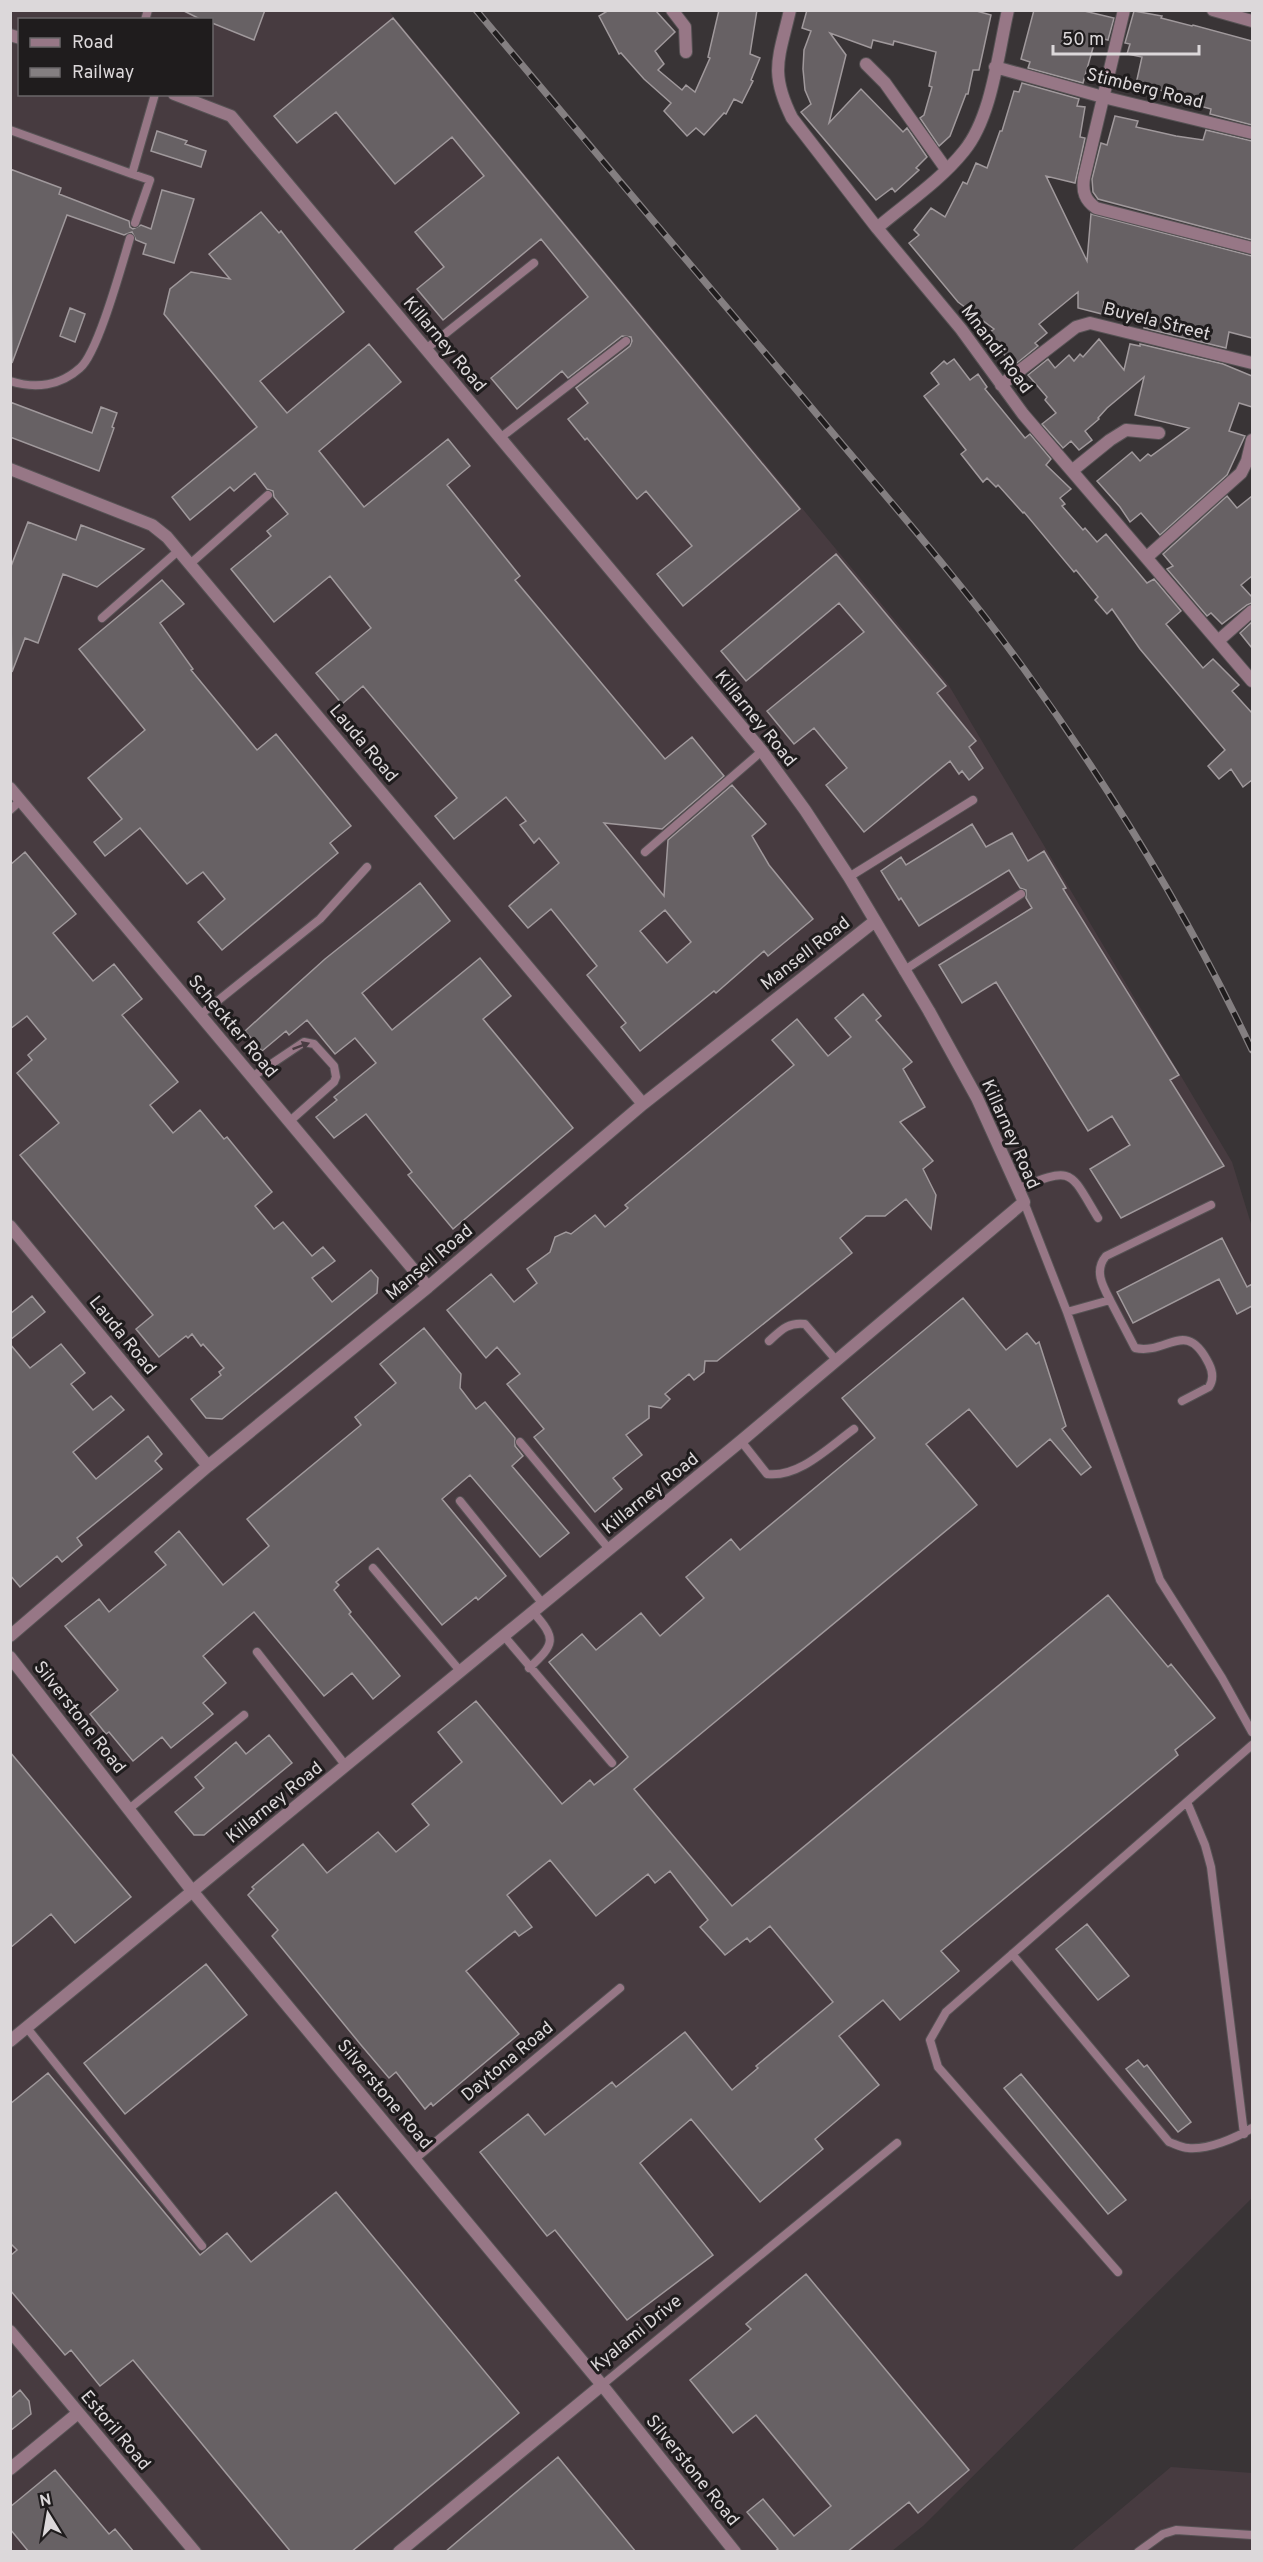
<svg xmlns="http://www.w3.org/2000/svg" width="1263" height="2562" font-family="Overpass,sans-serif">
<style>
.built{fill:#473b40;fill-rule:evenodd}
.building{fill:#676164;stroke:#a0999c;stroke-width:1.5;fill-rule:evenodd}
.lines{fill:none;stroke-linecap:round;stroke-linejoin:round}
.lane-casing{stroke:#565254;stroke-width:10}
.street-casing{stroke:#565254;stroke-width:14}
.lane{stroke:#977786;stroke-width:8}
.street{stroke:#977786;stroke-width:12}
.rail-casing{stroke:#847f81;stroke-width:7}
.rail{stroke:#1f1c1d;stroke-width:4.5;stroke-dasharray:14;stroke-linecap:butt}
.oneway{fill:#493c42}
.labels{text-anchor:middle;stroke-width:6;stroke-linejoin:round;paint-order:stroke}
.street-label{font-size:18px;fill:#dcd8da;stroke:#1f1c1d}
</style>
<rect width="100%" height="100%" fill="#393436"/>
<path class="built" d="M11,11h378l559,673 284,478 20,65v971l-329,328 -31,25 -881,1zM20,20h192v74h-192z
M1171,2467l81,6v78l-182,1z"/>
<path class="building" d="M182,10h83l-11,30 -42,-17v-3h-10z
M609,10h46l20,22 -20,19 9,13 -6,6 24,20 4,-5 9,7 15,-34 -2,-1 11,-47h38l-7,44 10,4 -9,22 2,1 -11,22 -8,-4 -8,15 -2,-1 -20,22 -8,-7 -9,8 -23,-25 7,-8 -27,-24 -23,-26 -2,1 -20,-38z
M807,10h166l18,5 -12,55h-6l-5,24h-2l-16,42 -11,10 -19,-28 4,-3 8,-28 -3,-1 7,-34 -42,-11 -1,4 -20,-5 -2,8 -41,-15 16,22 -17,68 32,-34 42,43 4,-4 20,29 -11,11 3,2 -24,22 -3,-4 -16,12 -75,-88 10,-8 -6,-14 -2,-21 1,-19 7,-19 -9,-3z
M1034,10h46l34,8 -6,22 -12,-3 -13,46 -55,-15 2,-6 -9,-3z
M1134,11l28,5 -1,2 31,8 1,-1 59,16v84l-42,-11 1,-5 -22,-6 2,-5 -55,-14 6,-27 -15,-3 3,-10 -5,-1z
M393,18l407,491 -117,97 -26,-32 35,-28 -46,-55 -9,8 -50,-61 -2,2 -17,-21 20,-16 -12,-15 54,-42 2,-5 -1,-4 -9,-1 -54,42 -6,-7 -45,38 -26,-31 97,-81 -47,-58 -98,81 -26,-31 27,-22 -29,-35 69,-56 -32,-39 -57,47 -59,-72 -39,31 -23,-27z
M1022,83l57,16 -2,7 8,1 -5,30 5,1 -10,45 -29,-7 41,85 4,-47 161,42v82l-23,-6 -3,16 -82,-20 3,-14 -43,-12 -2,12 -24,-6v-16l-39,32 8,9 -12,10 3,3 -21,17 -6,-6 -3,3 -19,-27 5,-4 -36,-27 -49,-59 10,-8 -5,-5 17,-22 14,9 18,-35 4,2 9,-21 11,5 13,-37h2l12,-40 5,1z
M1115,116l23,5 -2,6 40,9 27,4 3,-10 46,11v99l-154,-41 -5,-7 -1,-13 9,-36 6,2z
M157,131l30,10 -2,3 21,7 -5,16 -50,-16z
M10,169l51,19 -2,6 70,27 1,6 3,2 8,-4 10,4 11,-39 32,9 -20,64 -31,-9 3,-10 -10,-4 -4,-8 -8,3 -57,-20 -55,148z
M261,212l18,21 2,-2 63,81 -84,69 27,32 82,-69 32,38 -82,69 45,56 84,-68 22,27 -23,19 73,91 -5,4 150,179 27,-22 32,39 -62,53 -58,-6 60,73 4,-56 64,-55 34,39 -14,12 17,29 44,54 -45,37 -4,-5 -48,42 -2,-2 -74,60 -19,-24 5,-4 -39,-48 10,-9 -46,-57 -23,19 -19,-22 50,-43 -20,-25 -5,5 -14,-18 6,-4 -20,-24 -52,42 -19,-23 22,-18 -94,-112 -21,18 -26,-31 55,-45 -41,-52 -56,46 -43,-53 40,-33 -4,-5 21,-17 -14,-17 -1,-6 -6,-2 -12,-16 -21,18 -4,-4 -40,33 -18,-23 85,-70 -93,-113 6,-25 21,-17 39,7 -21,-25zM665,910l26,32 -24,21 -27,-32z
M70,308l15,6 -10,28 -15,-6z
M1099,339l25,31 6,-26 10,2v-2l83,20 29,12v31l-13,-4 -10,28 16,5 -18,39 -67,60 -19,-22 -11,9 -10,-15 -23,-26 35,-29 8,9 8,-7 3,2 38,-28 -54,-13 9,-38 -37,31 -9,10 1,1 -14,12 7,9 -13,10 -8,-9 -8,7 -21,-24 14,-11 -11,-13 2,-3 -19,-22 20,-16 7,9 14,-13 5,6 6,-7 3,3z
M954,359l16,21 8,-6 9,13 -2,2 40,49 5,-4 21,25 -5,6 25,24 -11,9 5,6 -3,2 21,24 2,-2 12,14 9,-8 41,49 7,-4 27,32 -15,13 37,44 10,-9 26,26 -7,6 20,22v67l-9,7 -12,-18 -12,10 -11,-13 17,-16 -85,-101 -28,-40 -5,5 -12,-14 3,-3 -22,-27 -2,2 -50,-60 -1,1 -25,-28 -2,2 -9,-9 -4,4 -22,-28 5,-4 -42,-54 15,-12 -8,-11 13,-12 3,3z
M10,402l82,31 9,-26 16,6 -5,14 2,1 -15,43 -89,-34z
M1227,496l10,12 15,-12v80l-11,9 11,12v6l-5,2 -25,19 -11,-11 -4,3 -40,-47 6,-3 -10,-12z
M28,522l48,18 5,-15 63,24 -47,38 -34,-13 -25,69 -13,-5 -13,34 -2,-103z
M836,554l110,132 -9,7 39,48 -7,6 14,21 -14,12 -7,-9 -3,3 -9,-13 -86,71 -38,-47 21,-17 -33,-40 -20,16 -27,-33 97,-79 -25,-29 -93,78 -25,-30z
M162,580l22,24 -24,19 33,46 -2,1 66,80 19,-16 75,92 -21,17 8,10 -116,97 -24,-28 27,-23 -22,-27 -16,12 -47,-56 -35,28 -11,-14 28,-23 -34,-41 57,-48 -66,-81z
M1252,622v26l-12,-15z
M972,824l14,23 26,-14 16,28 16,-10 22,37 -3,1 116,186 -9,5 54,86 -103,52 -31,-49 40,-24 -18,-29 -24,15 -92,-149 -34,21 -23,-38 93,-57 -6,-10v-8l-6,-2 -11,-18 -90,56 -18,-28 -2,2 -18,-29 20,-14 5,8z
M25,852l51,62 -23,19 40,48 21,-17 28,35 -20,16 56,67 -28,23 23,28 27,-23 24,29 3,-2 45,55 -17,14 19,23 9,-7 29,34 11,-9 12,14 -23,17 20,24 39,-32 7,8 -1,15 -155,126 -16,-1 -15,-19 30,-24 -2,-3 5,-4 -21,-24 -2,2 -9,-12 -4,4 -2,-2 -27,21 -23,-28 17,-14 -133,-160 39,-32 -42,-50 15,-13 -4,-5 18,-16 -19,-23 -17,13v-164z
M420,883l30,38 -88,72 30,37 88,-72 31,38 -28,23 90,109 -120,101 -45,-54 4,-3 -46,-58 -32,24 -18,-21 21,-17 -3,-3 42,-34 -21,-25 -20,16 -28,-34 -18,15 -3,-4 -24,20 -17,-20 80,-72z
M863,994l18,22 -5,4 36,42 -9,7 22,38 -25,15 33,39 -10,8 13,26 -5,34 -25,-30 -21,17h-19l-26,22 12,15 -135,108h-12l-1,11 -10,8 -5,-6 -11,9 -13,11 5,5 -9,9 -12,-2v12l-23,17 16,20 -29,23 9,11 -27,23 -61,-75 10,-8 -37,-45 13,-10 -23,-27 -11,11 -39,-48 44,-36 23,28 23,-19 -10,-14 23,-17 5,-15 11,-5 5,2 24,-19 10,12 23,-19 -3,-3 169,-140 -22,-25 25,-21 31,37 23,-19 -16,-19z
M1222,1238l25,49 5,-3v22l-15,8 -18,-35 -86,44 -16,-31z
M32,1296l13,16 -35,28v-26z
M963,1298l43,52 21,-17 9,11 3,-2 27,84 -4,3 29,38 -10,8 -31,-36 -33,28 -48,-58 -43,35 51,61 -343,284 98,117 376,-311 60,72 3,-3 44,54 -40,32 3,5 -237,196 18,20 -59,49 -17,-20 -44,36 40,49 -64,54 8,10 -63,53 -69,-83 -51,44 73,92 -86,65 -72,-90 -8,6 -67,-84 48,-38 17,21 67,-53 4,5 69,-55 47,58 26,-22 -2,-2 77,-64 -63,-76 -20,16 -3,-4 -22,17 -25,-28 8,-7 -38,-49 -15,12 -7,-9 -52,42 -46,-56 -43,35 25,32 -13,9 -4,-5 -49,40 53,63 -86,72 -2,-3 -6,6 -29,-37 -7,6 -28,-33 -89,-109 6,-6 -30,-35 6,-6 -2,-2 51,-43 24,29 51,-41 18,20 33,-27 -17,-21 50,-42 -24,-30 38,-31 86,103 28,-24 4,5 23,-18 11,-10 -79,-95 33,-28 14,16 45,-37 19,23 44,-38 -18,-21 45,-38 9,11 135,-112 -33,-40z
M424,1328l37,46 -1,14 16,21 9,-7 30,36v8l8,10 -11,10 57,67 -29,24 -70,-82 -28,24 64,77 -28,24 -2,-3 -34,28 -64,-77 -42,34 3,3 -5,5 17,22 -2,2 51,62 -27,23 -21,-26 -28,23 -70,-84 -51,44 23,27 -23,20 10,11 -42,34 -9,-11 -29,24 -24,-29 -3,2 -16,-20 28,-24 -53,-64 34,-27 10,13 57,-47 -11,-13 24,-21 44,54 46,-39 -22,-27 114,-94 -6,-8 41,-34 -16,-19z
M10,1344l20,24 31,-24 24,29 -14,11 22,26 18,-14 13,14 -51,42 23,27 52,-43 14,18 -7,7 7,8 -85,69 5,7 -20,17 -5,-6 -37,31 -10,-12z
M269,1735l23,28 -88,72h-10l-19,-23 29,-24 -9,-11 41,-35 10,12z
M10,1752l121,145 -56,46 -24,-29 -41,34z
M1087,1924l42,52 -31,24 -42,-51z
M206,1964l41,51 -122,99 -41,-51z
M1138,2060l6,7 3,-2 44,57 -13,10 -52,-63z
M48,2073l152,182 27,-22 24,29 85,-70 183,221 -168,139h-60l-158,-192 -33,26 -29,-36 -6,5 -55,-65v-34l7,-6 -7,-7v-139z
M1021,2074l105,126 -18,14 -104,-126z
M806,2274l163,196 -51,43 -9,-11 -62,50h-73l4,-3 -31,-37 16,-13 31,37 37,-30 -75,-91 -23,18 -43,-53 61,-51 -5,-5z
M20,2390l9,11 2,13 -21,17v-32z
M558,2457l78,95h-191l21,-18z
M55,2470l54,64 6,-5 19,23h-105l-19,-23v-22z"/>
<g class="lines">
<g class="lane-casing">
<path id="lane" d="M145,20l3,-10
M10,130l122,44 23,-80
M132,174l18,6 -15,43
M426,349l108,-86
M10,381c25,8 50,5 70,-13 18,-15 42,-104 50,-130
M500,438l126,-97
M190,564l78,-69
M102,618l76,-67
M10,810l11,-10
M645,852l117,-101
M849,877l124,-77
M903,971l118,-77
M200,1015l120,-96 47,-52
M252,1077l52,-35 10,2 20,22 2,11 -2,5 -44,39
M1019,1188c55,-22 50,-18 79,30
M1024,1202l43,110 93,268 62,98 30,54
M1110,1300c-8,-15 -16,-30 -4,-44l105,-51
M1067,1312l43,-12 25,48c33,7 51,-31 74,16 4,8 5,15 0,23l-27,14
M769,1341c12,-11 19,-19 36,-17l31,36
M741,1441l26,33c32,4 62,-27 87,-45
M520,1442l89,107
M460,1501l83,103
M373,1568l88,104
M504,1636l108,127
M257,1652l89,114
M529,1668c26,-24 28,-29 4,-56
M1187,1802l18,43 6,22 33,267
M129,1809l115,-94
M1012,1954l157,188c6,2 13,6 19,6 20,2 48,-10 64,-20
M27,2028l175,218
M415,2159l205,-171
M1118,2272l-180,-205 -8,-27 16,-28 306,-267
M602,2385l295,-242
M1138,2552l25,-18 13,-4 76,5"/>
</g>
<g class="street-casing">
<path id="street" d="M672,10l13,17 1,25
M790,10c-11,48 -21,62 2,108l85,110 84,101 62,85 229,267
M1124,10l-40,168c-2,14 1,22 12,30l156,40
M1213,10l39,11
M10,35l10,3
M866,64l19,19 61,86
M995,67l108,30 149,36
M877,228c28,-24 63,-47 87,-77 28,-34 34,-98 44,-141
M1001,385l75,-58 14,-4 162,40
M10,469l142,56 15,12 476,567
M1073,470l37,-30 16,-10 33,3
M1147,557l94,-84 6,-12 5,-21
M1218,641l34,-30
M10,788l418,499
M10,1226l198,240
M10,1636l198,-170 220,-179 215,-183 232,-183
M10,1657l183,235 409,493 133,167
M10,2041l731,-600 283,-239 -47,-104 -48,-87 -80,-134 -44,-67 -43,-59 -531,-635 -57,-22
M10,2331l185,221
M10,2469l68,-56
M399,2552l203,-167"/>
</g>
<use href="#lane" class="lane"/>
<use href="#street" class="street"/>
<g class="rail-casing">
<path id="rail" d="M476,10c109,131 219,260 329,390 74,89 151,175 219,269 86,119 165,248 228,381"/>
</g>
<use href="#rail" class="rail"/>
</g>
<defs><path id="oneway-solid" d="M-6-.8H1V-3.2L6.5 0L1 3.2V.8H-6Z" transform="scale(1.5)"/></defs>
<use class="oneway" href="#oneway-solid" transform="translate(301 1046) rotate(-20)"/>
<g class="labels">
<g class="street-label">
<text transform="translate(1145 88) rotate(14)" y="6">Stimberg Road</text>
<text transform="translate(1157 321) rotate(14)" y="6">Buyela Street</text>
<text transform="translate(445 344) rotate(50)" y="6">Killarney Road</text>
<text transform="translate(997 349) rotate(53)" y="6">Mnandi Road</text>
<text transform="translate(756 718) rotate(51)" y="6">Killarney Road</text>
<text transform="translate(364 743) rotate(50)" y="6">Lauda Road</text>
<text transform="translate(805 953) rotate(-38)" y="6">Mansell Road</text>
<text transform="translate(233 1026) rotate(50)" y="6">Scheckter Road</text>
<text transform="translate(1011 1134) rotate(66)" y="6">Killarney Road</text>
<text transform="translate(429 1262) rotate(-40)" y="6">Mansell Road</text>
<text transform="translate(123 1335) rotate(51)" y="6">Lauda Road</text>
<text transform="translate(650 1493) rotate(-39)" y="6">Killarney Road</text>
<text transform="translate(80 1717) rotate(52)" y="6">Silverstone Road</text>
<text transform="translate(274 1802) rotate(-39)" y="6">Killarney Road</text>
<text transform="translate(507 2061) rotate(-40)" y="6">Daytona Road</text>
<text transform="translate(385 2094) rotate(50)" y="6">Silverstone Road</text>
<text transform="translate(636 2333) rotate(-39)" y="6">Kyalami Drive</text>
<text transform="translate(116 2430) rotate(50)" y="6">Estoril Road</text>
<text transform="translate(693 2470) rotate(51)" y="6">Silverstone Road</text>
</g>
</g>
<rect width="1263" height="2562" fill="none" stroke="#dcd8da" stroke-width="24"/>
<rect x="18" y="18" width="195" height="78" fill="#1f1c1d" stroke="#6b6769" stroke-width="1.5"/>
<rect x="30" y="38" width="30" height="9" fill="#977786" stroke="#6b6769" stroke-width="1.5"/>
<text x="72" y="48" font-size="18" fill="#dcd8da">Road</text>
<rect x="30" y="68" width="30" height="9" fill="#847f81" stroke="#6b6769" stroke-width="1.5"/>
<text x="72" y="78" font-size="18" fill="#dcd8da">Railway</text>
<g transform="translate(48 2514) rotate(349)" stroke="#1f1c1d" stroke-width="4.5" paint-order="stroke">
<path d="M0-4.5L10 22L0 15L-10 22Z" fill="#dcd8da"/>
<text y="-9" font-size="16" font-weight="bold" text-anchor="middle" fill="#dcd8da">N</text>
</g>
<path d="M1053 45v9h146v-9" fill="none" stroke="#dcd8da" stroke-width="3"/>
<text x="1062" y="45" font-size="18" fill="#dcd8da" stroke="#1f1c1d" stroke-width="4.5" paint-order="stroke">50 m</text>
</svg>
